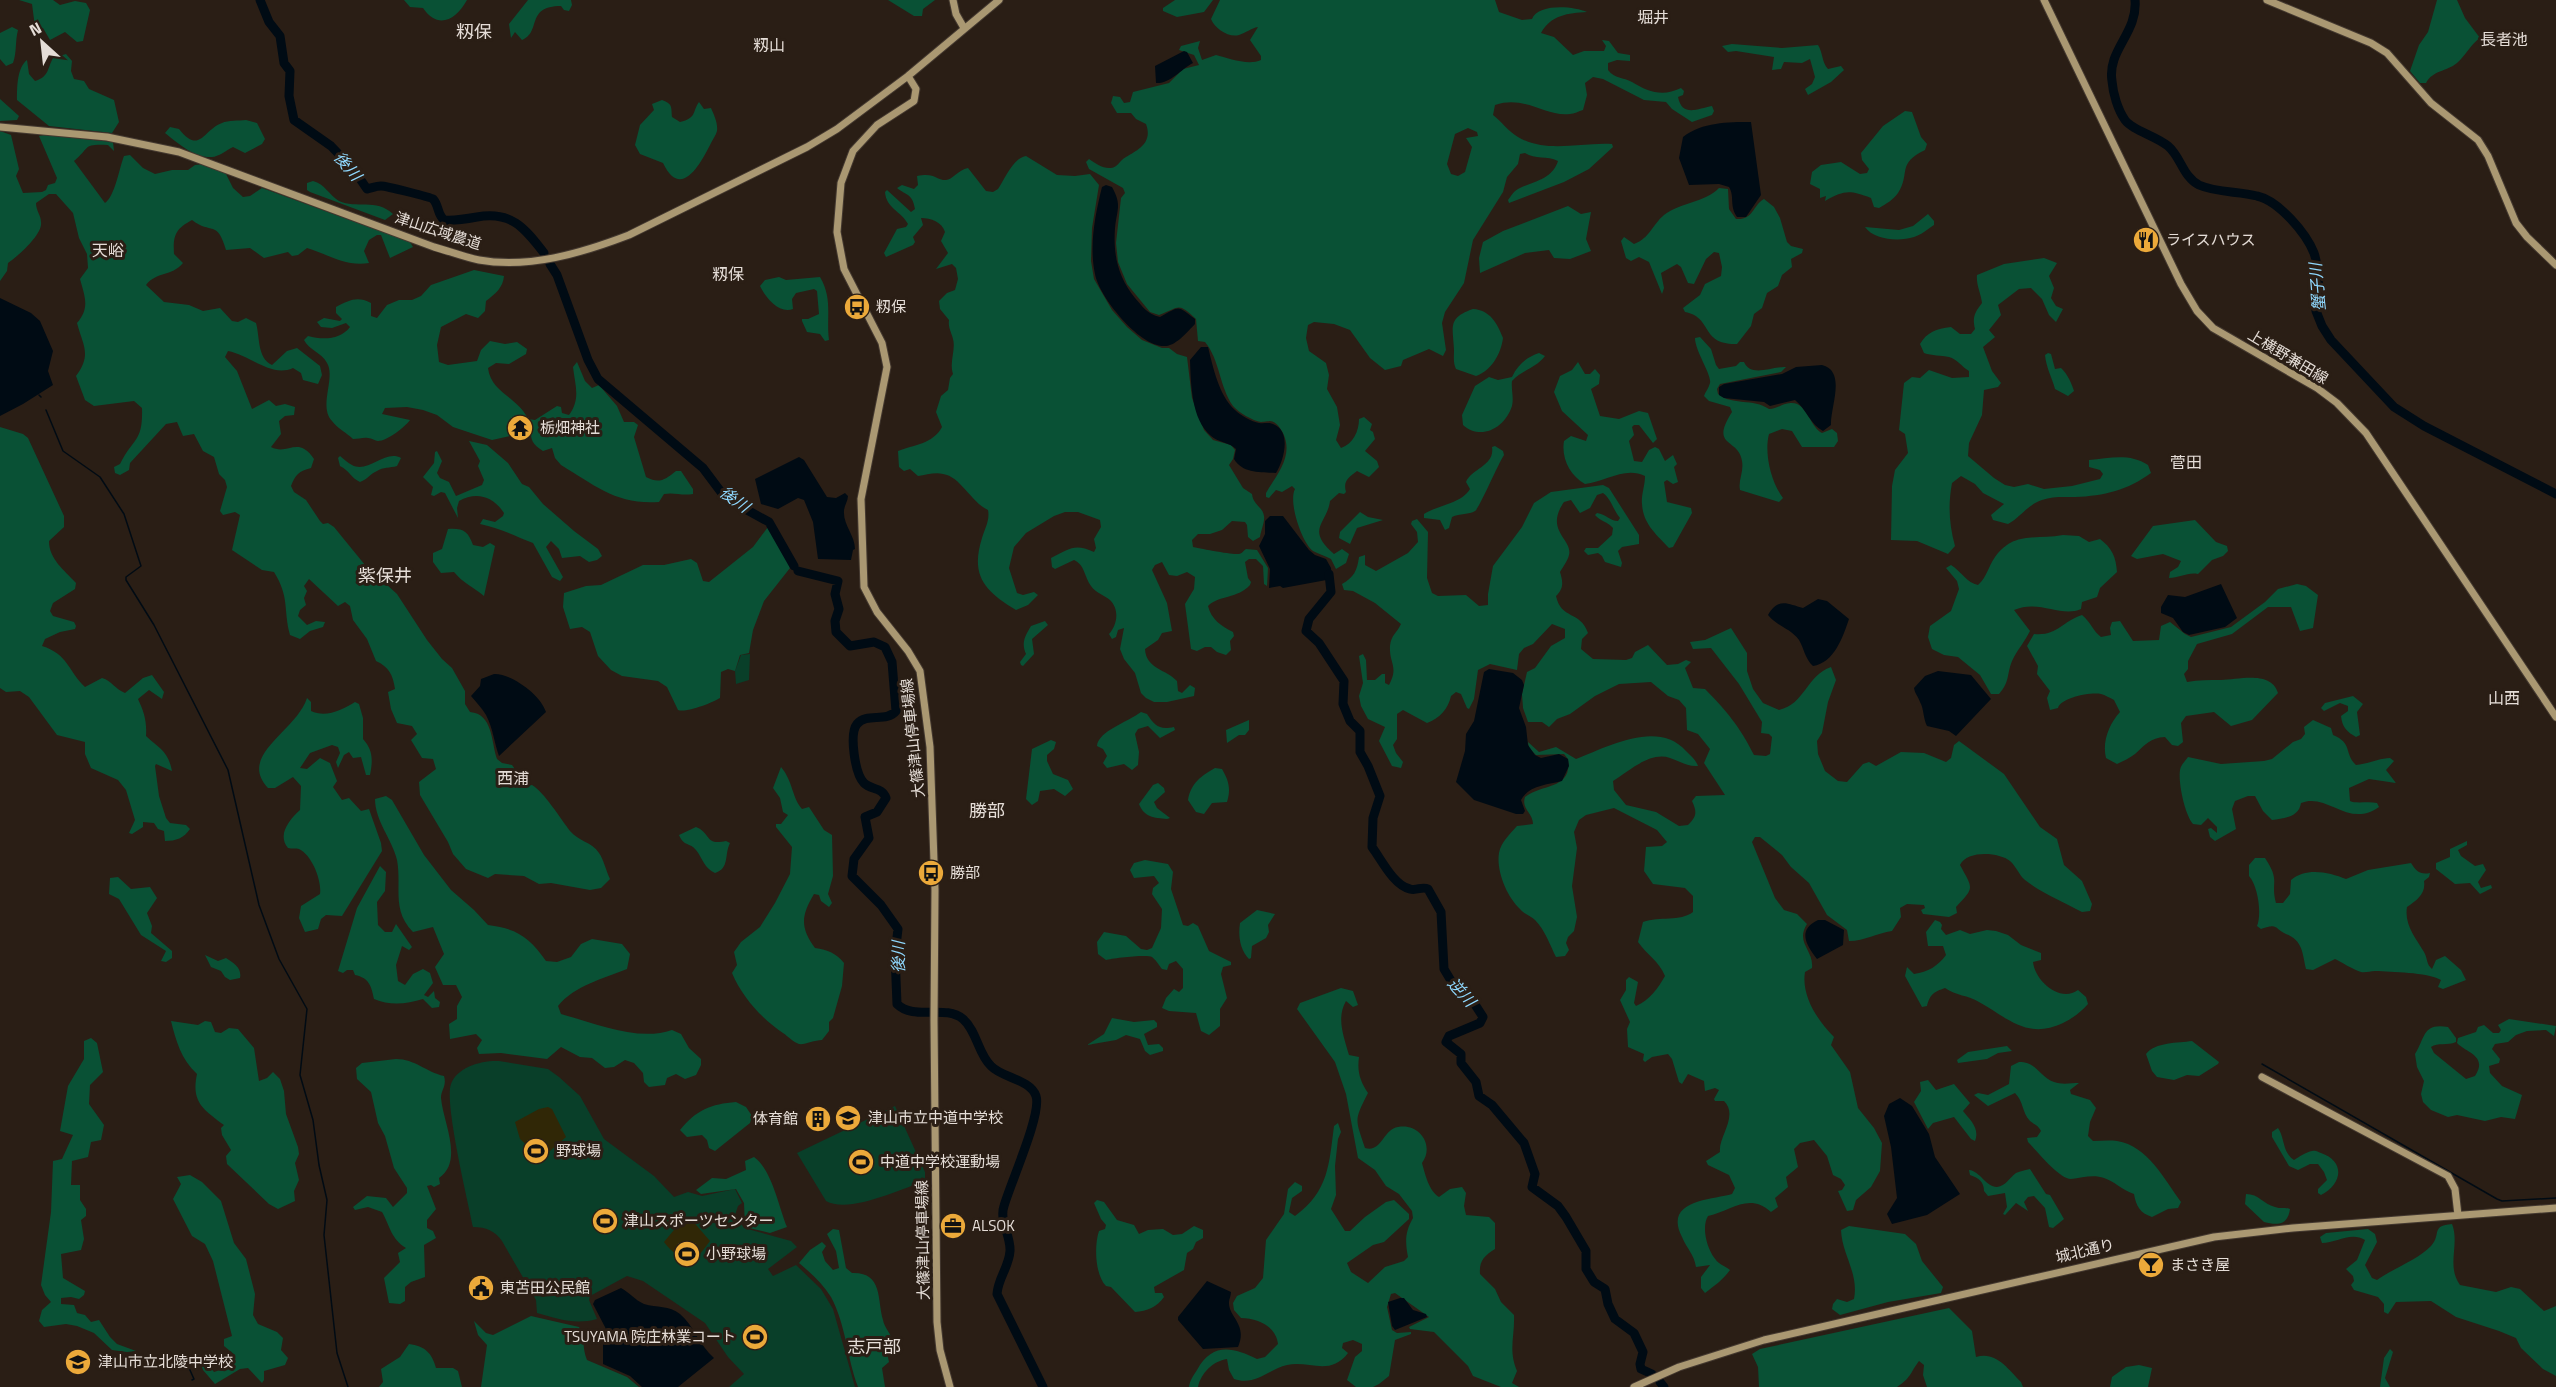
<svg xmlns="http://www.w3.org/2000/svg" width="2556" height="1387" font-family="'Titillium Web','Noto Sans JP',sans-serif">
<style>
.green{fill:#093f29}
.forest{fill:#095135;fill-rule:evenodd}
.sand{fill:#302706}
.water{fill:#000b14}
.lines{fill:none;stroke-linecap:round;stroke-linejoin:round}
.stream{stroke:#000b14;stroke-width:1.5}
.river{stroke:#000b14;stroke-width:9}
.secondary-casing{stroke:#443930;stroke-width:9}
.secondary{stroke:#aa9872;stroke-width:7}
.labels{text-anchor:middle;stroke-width:6;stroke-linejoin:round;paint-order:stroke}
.street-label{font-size:15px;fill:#e5ddd7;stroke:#2a1e15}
.poi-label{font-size:15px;fill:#e5ddd7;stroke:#2a1e15;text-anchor:start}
.neighbourhood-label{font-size:16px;fill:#e5ddd7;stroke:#2a1e15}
.water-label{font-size:16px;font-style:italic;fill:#8fd8fe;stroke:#2a1e15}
.quarter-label{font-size:18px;fill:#e5ddd7;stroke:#2a1e15}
</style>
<rect width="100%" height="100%" fill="#2a1e15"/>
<path class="green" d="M750,654l-1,26 -13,4 -1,-13 6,-16z
M499,1061l49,8 11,8 21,19 24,43 50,37 20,21 14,-5 14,4 33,-7 7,14 -4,3 -3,9 9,13 47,13 6,6 -29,22 5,7 23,-11 25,24 12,20 22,78h-126l15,-13 -16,-17 -23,-34 -62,-42 -16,-5 -37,20 -1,4 8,19c-22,6 -39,0 -60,-6l-1,-13 -34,-59c-7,-10 -16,-14 -29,-14 -5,-26 -29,-124 -22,-143 6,-17 31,-24 48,-23z
M895,1106l30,66v9c-24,8 -76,33 -99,20l-29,-48z"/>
<path class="forest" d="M19,0h34l7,5 15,-4 11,2 4,7 -7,31 -6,1 -12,-10 -15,8 -7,-12 -8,-1 -3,-23z
M404,0h63c-11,20 -29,30 -44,8l-13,-1z
M528,0h43l1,5 -3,6 -5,-1 -3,-4c-36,0 -19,26 -39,34l-7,-8 -4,6 -2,-14z
M888,0h47l-12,9 -1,7h-8z
M1175,0h38l-9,12 -27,5 -14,-6v-3z
M1220,0h275l4,12 23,8 10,-1c6,-16 42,-13 55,-7 -19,1 -36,3 -46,21l13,4 19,18 11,-4h20l2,-5 -4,-6 7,1 9,12 12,2v6l-13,-1 -9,3v7c7,9 15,7 24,12 16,10 31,15 49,6l3,3 -1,4 -5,2c4,20 19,12 34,9l2,5 -2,4 -20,7 -20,-13 -6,-7 -22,-2 -41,-21 -10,-2 -8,6 2,12 -4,15c-4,1 -9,4 -13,4 -25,3 -44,-19 -75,-9l-2,10c8,6 16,17 25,22 29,17 63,5 94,7l1,3 -24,22 -25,13 -55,21 -1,-3c3,-4 6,-9 10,-11 15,-8 34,-9 40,-28 -11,-6 -23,-1 -33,-8l-5,1 -2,10 -11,13 -4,15 -30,48 -9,43 -19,29 -3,11 4,27 -3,6 -14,-7 -26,11 -2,6 -16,4 -15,-12 -20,-28 -16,-6 -20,-2 -6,3 -2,13 3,13 17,12 3,12 -2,14 10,18 3,18 -4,15 5,8c12,-4 18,-17 18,-29l5,-2 8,7 -2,6 3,2 2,7 -10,12 12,10 2,6 -10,10 -12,-6c-9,7 -14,10 -11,21l-2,2 -5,-1 -9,8c-3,23 -25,28 4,53l8,-5 7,5 -3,9 -10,6 -5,-10c-5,-3 -13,-5 -18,-8 -11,-8 -25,-49 -18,-62l-3,-3 -10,6 -6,-2 -7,8 -3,-1v-4c11,-19 28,-37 17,-60 -3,-5 -6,-11 -13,-12 0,0 -9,1 -9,1 -8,-1 -23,-10 -28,-16 -14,-20 -13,-46 -28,-64l-7,-1 -2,-22c-19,-17 -15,-12 -37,-4l-9,-3 -23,-28 -9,-22 -2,-19 5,-45 4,-5 -2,-5 -34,-19 -3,-7 3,-3c6,4 14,10 22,9 7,-1 8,-7 15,-11 12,-7 27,-14 20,-33l-10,-5 -5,-6h-14l-6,-10 2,-7 7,1 4,6 6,-1 3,-10 36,-9 14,-14 16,-4 -5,-10 -15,-5 2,-4 19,-5 -2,7 4,12 14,-5c12,3 32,11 45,5v-4l-11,-16 8,-13c-7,1 -12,6 -19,8 -10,3 -24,-6 -28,-16zM1468,128l9,4 1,4 -12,2 6,9 -7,25 -7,4 -7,-2 -4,-10 8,-30z
M2437,0h20l8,18 15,20c-10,7 -14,17 -23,25 -11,9 -24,7 -31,20h-6l-10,-12 9,-26 9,-13z
M12,27l6,3c-3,11 -1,22 -5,33l-7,3 -6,-7v-26z
M1732,44l50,4 36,-3c5,8 4,18 10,24l13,-3 3,4 -13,12 -23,13 -3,-6 7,-5 3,-7 -5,-18 -8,4 -18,-1 -3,7 -9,1 2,-13 -38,-6 -8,1 -6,-6z
M66,54l6,7 -1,10 3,8 10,2 5,8 25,11 5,22 -7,11 -63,-7 -32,-26c0,-13 0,-32 10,-40l2,14 6,7c14,-4 12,-12 18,-23z
M0,99l19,17 -2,4 -17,1z
M662,100c11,4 9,7 10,17l8,5c17,-4 12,-10 19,-20l5,7 7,-1c3,7 7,15 6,23 -1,4 -4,8 -6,12 -10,20 -30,58 -48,20l-23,-9 -5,-9 5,-20 14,-15 -2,-6z
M1905,111l7,1 9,25 6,7 -2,6c-29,14 -14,23 -27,43 -5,7 -12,11 -19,15l-5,-1 -3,-9c-22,-8 -26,-8 -46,3l1,-5 -6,2v-9l-10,-5 2,-12 9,-7 20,-3 19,12 7,-1 2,-4 -7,-9 -1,-7 22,-27z
M246,120l11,3 8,16 -3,5 -17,9 -12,-6c-6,3 -15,10 -21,10 -17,1 -35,-14 -47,-24l5,-6 9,2c21,26 24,1 43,-6 6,-3 17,-2 24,-3z
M0,131l11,4 8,34 -3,7 7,17 19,-1 4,-2 2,-5 7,-2 2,-5 -18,-42 5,-1 69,7 1,9 -6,-6c-26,-1 -17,2 -34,16l31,42c10,-7 14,-34 19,-47l6,-1 13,13 12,6 17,-4h16l7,-5 10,-1 19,6 9,18 10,9 7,-1 12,-8 148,54 3,5 -23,11 -9,-23h-4l-8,5 -5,11 5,12c-23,4 -42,-9 -62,-15l-9,7 -6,1 -4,-4 -24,6 -14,-10 -24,2c-9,-31 -15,-15 -34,-30 -17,9 -19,16 -18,34l9,9c-12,14 -26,8 -37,22l18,17 25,3 14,6 17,-3 12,13 6,1 8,-4 10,5c4,14 1,35 16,42l15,-14 10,-3 23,18 2,9 -4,9 -15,-4 -2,-7 -8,-5c-22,10 -43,-13 -65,-17l-3,6 12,14 15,38 17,-9 7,6 9,-2 10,3 -1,8 -9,1 -6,5 2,13 -10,13c17,9 27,-12 43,12l-3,9c-12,3 -16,7 -20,18l3,6 12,8 14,21 3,3 5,-1 6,4 31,38 32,29 30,46 15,19 10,9 13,23v13l5,8c23,2 21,29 27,47l5,4 10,2 15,21 5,-1c12,7 29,34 38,46 8,10 22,11 29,22 5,7 7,18 11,26l-9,9 -11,2 -39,-7 -12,1 -15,-8 -29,-2 -7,4 -22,-9 -13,-15 -5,-12 -28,-47 -1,-13 17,-13 -3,-10 -11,-1 -11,-18 6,-6 -5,-8 -15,-3 -6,-14 -3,-17 7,-3c-2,-14 -6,-22 -19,-28l-9,-22 -14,-19 -3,-14 -5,-4 -7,4 -29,-27 -5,7 3,5 -3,7 2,7 -6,5 -2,6 9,9 9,-4 9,1 -2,5 -13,4 -10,8 -10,-4c-7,-26 0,-37 -16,-63l-12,-2 -30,-20 8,-35 -5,-3 -12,3 -3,-4 7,-24 -2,-7 -6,-6 -5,-17 -11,-6 -9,-17 -11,2 -6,-14 -11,2 -36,39 -1,7 -9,5 -5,-2 -1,-6 6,-3c14,-27 23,-22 22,-56l-8,-7 -40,5 -9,-6 -9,-24c16,-22 7,-30 1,-53 13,-15 8,-26 3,-44l8,-11 -1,-14 -8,-16 -6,-25 -17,-19h-7l-13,9c0,8 5,12 5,19 2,12 -23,34 -33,41l-1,8 -7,10z
M1026,156l31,19 18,1 15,-2 9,11 -7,43 -1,33 3,18 18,31 15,17 15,13 20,8h7l8,6 10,3 5,41 12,32 9,10 18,5 4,5 -2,9 -4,6 14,23 9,6c1,11 11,13 12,22 1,6 -3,14 -4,21l-7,4 -5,-4 -1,-12 -2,-3 -13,-1 -10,9 -12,4h-12l-6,6 1,7c4,1 41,8 44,7 5,0 5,-2 9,-5l11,1 11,18 -1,18 -3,-2 -1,-18 -7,-7h-7l-4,3 3,16 3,4 -1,3c-13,14 -31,10 -42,21 3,13 13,20 25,26l1,4 -4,5 1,9 -5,5 -9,-3 -6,-5h-6l-8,4 -6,-2 -6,-45 9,-15 1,-12 -8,-5 -10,4 -8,-1 -7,-13 -7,3 -3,5 15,33 5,28 -10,2 -4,7 -13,9c1,20 21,20 32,32l1,10 4,2 8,-8 5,3 -1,8 -27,6h-13l-8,-4 -5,-5 -6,-20 -11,-14 -4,-10 4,-21 -6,2 -2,7 -4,2 -3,-5c8,-9 11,-24 1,-34 -6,-5 -14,-7 -19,-14 -7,-10 -6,-21 -17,-26l-19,9 -3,-2 -1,-9c19,-9 23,-15 43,-6l2,-4 -2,-9 7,-12 -1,-7 -22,-8h-13l-11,4 -28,17 -12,14 -5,21 8,25 6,2 11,-3 4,3 -10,10 -12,5c-31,-19 -46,-34 -34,-72 3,-10 8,-18 6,-28 -17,-8 -28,-34 -45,-36 -8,-2 -17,1 -25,2l-8,-7 -6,2 -5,-4 -1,-16c15,-6 35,-7 44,-24l-6,-15 5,-16 7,-6 2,-12 3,-4c-4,-12 3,-24 0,-35 -2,-8 -5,-11 -4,-19l-9,-11 -1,-8 8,-8 8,-3 3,-11 -2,-11 -4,-4 -16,5 12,-16 -7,-12 4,-9c-3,-10 -14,-14 -24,-14l2,7 -10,12 2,5 -2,3 -27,12 -2,-4 13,-24 9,-2 2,-3c-7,-13 -22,-16 -23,-32l2,-2 24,22 4,-3c-3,-16 -8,-13 -18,-21l5,-3 12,4 4,-4 -1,-9c18,-4 18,4 29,4 6,0 12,-10 22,-12l18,23 7,1 5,-3c7,-10 15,-31 28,-33z
M313,181c12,3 16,14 26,20 17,8 37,-3 54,13l-8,6 -75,-28 -3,-2v-7z
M1719,188l9,1 1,20 7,10c18,1 16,-13 28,-20l10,8 6,11 7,24 4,4 12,3 -1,4 -11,6 1,8 -10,8 -4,11 -11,7 -5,15 -8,6 -3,12 -14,18c-37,1 -24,-27 -52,-32l-2,-4 17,-13 5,-11 16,-8 1,-9 -3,-14 -5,-1 -8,7 -12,25 -6,-1 -7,-16 -4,-3 -16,9 3,15 -2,6 -13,-32 -10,-5 -8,4 -5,-3 -5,-17 3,-4 10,7c16,-6 18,-19 30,-29 17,-13 40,-12 55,-27z
M1568,206l13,8 10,-2 -5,27 5,12 -21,8 -16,-1 -5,-8 -24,3 -45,20 -1,-15 4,-16 20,-11z
M1928,214l6,7v4c-6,4 -13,10 -20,12 -15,5 -40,3 -49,-10l34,3 14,-4z
M2044,258l13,5 -8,13 5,12 -3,10 5,8 7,3 -7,13 -7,-7 -7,-16 -11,-11 -12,1 -21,16 3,10 -12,15 6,7 -12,10 9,24 9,12 -3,4 -14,3 -2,25 -13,28 -1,13 26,22 11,7 9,2 14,-3 16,5 28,-3 28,-7 3,-5 -3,-4 -11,-3v-7c21,-2 41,-7 59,5l3,8c-23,17 -47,23 -76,24 -11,0 -22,-1 -33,3 -15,5 -21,17 -34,24l-15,-4 -2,-5 13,-11 -21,-11 -8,-9 -14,-8 -9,7c-4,22 -3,41 3,63l-7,8 -31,-13 -26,-1 1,-54 3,-16 13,-17 -3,-19 -6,-4 5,-47 8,-6 8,1 9,-8 23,8 17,-1v-6c-7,-4 -12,-12 -20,-14 -8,-2 -17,-1 -25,-4l-4,-9c7,-12 16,-15 31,-17l9,7h11l4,-5c-3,-12 0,-17 7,-26 -1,-10 -6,-18 -5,-28l27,-11z
M474,270l30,6c-1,12 -9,18 -18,25l-1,10 -7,7 -12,-4 -25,13 -4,18 2,17 9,3 29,-4 4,-11 9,-9 15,3 12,-2 10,7 -1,5 -17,10 -13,-1 -8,5c3,25 30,29 40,51l7,1 22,-14 4,1 1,6 7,2c12,-16 6,-30 4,-48l4,-5 8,19 7,7 7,-3 18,21 7,16h10l4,3 -4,12 12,40c13,7 19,3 30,-6h5l12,18v5c-12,2 -18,-2 -29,0l-5,8c-42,3 -63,-16 -98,-37l-6,-7 -3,-10 -9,3c-14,-9 -12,-13 -12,-28l-9,-5 -7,1 -7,9 2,8 -18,4 -39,-13 -16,-12 -14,-5 -16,-3 -22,1 -3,6 28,6c-5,7 -23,21 -32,21 -3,0 -6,-3 -10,-3 -4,-1 -10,1 -15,1 -6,-6 -16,-11 -21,-18 -14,-15 4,-43 -5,-58 -5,-10 -18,-13 -23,-23l4,-4c15,4 32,4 42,-9l-4,-4 -14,5 -11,-1 -4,-5 7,-4 16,3 2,-2 -6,-6v-6c14,-7 21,-11 35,-4v13l6,2 10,-13 12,-5h13l9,-4 10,-11z
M779,277l7,3 34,-3c13,22 6,40 9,63l-4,1 -5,-7 -13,-2 -5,-11v-2h6l11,-5 -2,-23 -3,-2 -18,4 -4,6 1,10c-14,5 -27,-11 -33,-23l5,-6z
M1473,309c17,1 24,14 30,29 -2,16 -12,33 -27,38l-20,-7c-3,-7 -2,-11 -2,-19 -1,-23 -7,-32 19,-41z
M1700,337l11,12 5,16 3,4 17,-3 4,-4h4c7,16 28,4 42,5l-5,5 -61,12 -3,5 1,5c15,12 35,4 51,15 9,0 15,-7 23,-6 15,0 18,24 30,30l10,-4 5,4 1,8 -4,6h-32l-10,-16 -10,-2 -13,5c-5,19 2,48 14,64l-4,4 -39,-12c-2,-10 4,-18 2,-29 -3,-23 -33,-13 -10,-49l-2,-5 -21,-6 -5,-5c1,-4 5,-8 6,-13 2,-8 -15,-32 -15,-45z
M1539,353l6,3c-9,12 -23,14 -33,25 -1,8 2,17 0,25 -7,22 -31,35 -49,19l-1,-10 13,-29 14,-9 9,3 14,-3c6,-13 15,-20 27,-24z
M2048,353l3,1 4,15 6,-1c6,5 11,16 13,23l-6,5 -13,-7c-3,-11 -9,-22 -10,-34z
M1578,362l7,12h5l5,-5 5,6 -1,9 -8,5 9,27 19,3 20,-8 9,2 9,26 -4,4 -14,-18h-5l-2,2 2,8 -5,6 5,20 8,1 7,-12 6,-3 4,2 6,12 8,-6 4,9 -3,3 4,15 -5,2 -6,-4 -3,2 3,20 24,6 1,5 -19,34 -4,1c-12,-13 -26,-24 -27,-44 -1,-9 3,-18 3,-28 -20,-10 -40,6 -60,8 -15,-8 -24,-26 -21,-43l7,-5 15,5 2,-6 -26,-24 -8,-19 6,-16 12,-6z
M0,427l23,7 5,4 36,78v11l-15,14c0,18 15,29 27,42l-1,6 -22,14 -3,8 3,5 21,6 2,4 -1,3 -15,3 -15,7 -3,7c26,8 26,25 43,41l17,-9c10,3 13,11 23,15l18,-15 9,-3 12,17 -2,7 -13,-9 -11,9c6,13 9,22 8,37 14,13 22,15 26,35l-16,-7 -1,2 4,30 7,22 4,5 16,2 4,4c-6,9 -14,12 -25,12l-1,-10 -6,-2 -4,-6 -11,-1v5l-11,7 -3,-1 6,-13 -9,-30 -8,-10 -27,-12 -6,-14v-12l-28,-7 -28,-38 -9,-6 -14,1 -6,-4z
M469,441l18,4 21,18 14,21 7,3 14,17 31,27 24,18 4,7 -5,4 -8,2 -9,-6 -18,2 -3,-9 -8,-8 -5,6 17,30 -3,4 -8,-4 -19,-34c-18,-7 -33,-15 -53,-19l3,-5 12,3 8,-6 1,-3c-11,-17 -28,-22 -45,-12l-2,7 1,10 -13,-25 -4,-1 -7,4 -3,-1 2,-8 -10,-10 11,-14 1,-11 2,-1 5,10 -5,12 3,5 9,4 7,14 26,-11 2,-5 -6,-14 2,-5z
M1495,446l8,5 1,4c-6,9 -25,54 -29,56 -6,4 -15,2 -23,6l-3,11 -4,2 -5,-10 -16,-2v-4c14,-9 37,-10 46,-25l-4,-7c6,-14 29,-16 26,-35z
M340,456c4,3 8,7 12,9 16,9 33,-16 49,-7l-4,8c-7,2 -14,1 -20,5 -7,3 -9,8 -17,11 -9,-4 -11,-12 -20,-16l-2,-8z
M1603,485l6,3 30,47v9l-17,3 -4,4 4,12 -1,4 -16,-5 -3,-6 -4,-3 -10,2 -4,-4 2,-3h12l14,-13 1,-7c-5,-6 -13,-7 -18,-13l2,-2c9,1 13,8 21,8l2,-3c-7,-8 -8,-18 -17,-25l-6,2 -7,13 -10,5 -9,-13 -7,2c-20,29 9,37 5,53 -1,5 -6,12 -9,17 3,10 4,16 -4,24 5,24 24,14 32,37l-6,6 -1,10 12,10 33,1 6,-2 3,-6 13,-7 19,20 11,-1 8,-4 5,2 -6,6 8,20 12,1c21,21 35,38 49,66l12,1 4,-2 2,-17 -3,-3 -8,-1 1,-11 -23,-38 -28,-36 -18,1 -3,-7 15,-2 26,-12 16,25v18l6,18 10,14 16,7c26,-6 28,-35 52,-43l5,13 -8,22 -6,31 -5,8 1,13 7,17 13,10 9,1 16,-18 6,-2 7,4 25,-14 23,1 22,9 5,-4 3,-13 5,-4 45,33 36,53 17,12 7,26 18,16 10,23 -2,7 -8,1c-18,-10 -41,-19 -57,-32 -6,-5 -9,-14 -15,-19 -11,-9 -43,-11 -50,4 13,24 15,22 -4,42l1,6 -8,4 -26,-3 -2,-4 4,-2 -1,-3 -17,-1 -7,4 1,9 -9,14c-15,2 -27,10 -43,10l-2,-11 -20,-15 -18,-32 -18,-16 -9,-12 -22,-18h-5l-3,5 23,56 9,12 13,4 10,10c-12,19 7,26 5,44l-7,4c-4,24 13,49 29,65l-3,8 19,27 8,36 16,20 8,15 -2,28 -9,16 -15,13 -3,10 -6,1 -9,-20 4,-1 3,-5 -4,-6 -8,-4 -6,-19 -13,-16 -14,3 -6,6 4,18 -12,10 2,10 -13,11 3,9 -7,5c-22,-20 -40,-1 -63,4 -8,13 1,42 14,49 3,2 6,3 8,5 -7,10 -16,16 -25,23l-4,-5v-11l9,-12 -14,2c-2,-13 -9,-18 -14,-30 -19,-37 29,-37 50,-43l3,-6 -6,-13 -21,-10 -2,-4 14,-9c-2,-15 19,-36 4,-51h-9l-1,-2 5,-9 -4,-2 -10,3 -1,-10 -16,-7 -6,10 -3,-2 -7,-23 -4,-5 -16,3 -7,5 -2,-2 1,-6 -16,-7 -1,-18 3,-7 -10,-22 6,-10v-10l3,-3 9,5 -4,21 2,3c14,-6 22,-18 29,-30 -6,-15 -18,-21 -27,-34l5,-20c17,-6 37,0 50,-10v-16l-8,-8 -32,-4 -9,-13 2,-24 16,-1 5,-4 -10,-12 -43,-22 -28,7 -7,5 -5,12 3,16 -5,38 5,31 -3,14 -6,6 -2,6 3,7 -4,6 -9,1c-6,-12 -11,-27 -21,-37 -4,-4 -11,-6 -15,-11 -13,-12 -24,-38 -21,-56 2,-11 11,-19 18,-27l16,-2c0,-11 -12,-15 -8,-27 19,-14 47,-7 43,-38l-4,-5 -28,1 -7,-7 -1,-6 11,10 17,-5 20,12c31,-12 82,-40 110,-8 5,5 10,9 12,15 -11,1 -18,-5 -28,-8 -20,-7 -42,14 -57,23l1,9 12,15 30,7 23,14 9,-1c9,-9 9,-13 4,-24l4,-5 29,-1 -21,-32 6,-14 -12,-15 -11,-4 -1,-22 -7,-8 -11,-4 -17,-14 -32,2 -24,12 -25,18 -13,5 -8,8 -7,-5h-14l-5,-14 -1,-14 5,-22 8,-4 16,-22 14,-8v-9l-13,-5 -19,20 -9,4 -5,6 -2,16 -27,-6 -12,6 -4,29 -5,10 -2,-1 -6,-14 -5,-2 -5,4c-3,13 -11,22 -24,27l-24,-13 -6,4v25l-4,6 3,8 7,9 -2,6 -9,-2 -13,-25 6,-14 -17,-8 -7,-13 -2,-10 4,-13 -4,-27 4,-2 3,6 1,20h8l7,-6h3v9l4,2c10,-19 0,-21 1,-39 1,-11 7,-13 11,-22l-26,-21 -22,-12 -9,-1 -2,-6c12,-7 15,-13 17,-27l6,-2v10l11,6 32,-18 10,-11 -1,-10 -6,-8 1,-3 5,-2 11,13 -1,46 5,15 6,3 28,-1 13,11 9,-1v-11l5,-28 29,-39 12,-24 17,-11z
M1360,512l8,5 15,3 -26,8 -7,16 -11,-6 1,-6z
M2195,520l21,22 11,4 1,5 -5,5 -11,4 -14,14c-10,-2 -19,4 -29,4l1,-6 8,-5 3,-6 -18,-7 -26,5 -6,-3 22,-30z
M768,527c11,6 21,29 22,41l-26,33 -11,29 -4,23 -9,2 -5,16 -7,-2 -7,3 -1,26c-8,5 -34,15 -42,12l-11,-23 -9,-6 -36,-5 -11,-6 -13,-14 -8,-24 -8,-5 -12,2 -7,-22 1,-14 22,-7 15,-1 42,-20h21l27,-6 6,4 6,18 6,1 44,-35z
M448,529c15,-1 20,2 25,16l10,2 7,-4 5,3 -11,50c-11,-9 -21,-13 -30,-24l-13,1 -8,-11v-9l9,-4z
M2063,535l16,1 10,6 11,-3c12,9 16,18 17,33l-17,16 -3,9 -15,5 -1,7c-20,9 -42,-10 -67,1l16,21c-5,10 -11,17 -16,26 -8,15 -3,24 -15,37h-8l-11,-19 -22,-18 -14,-2 -12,-6 -4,-12 2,-11 21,-15 8,-22 -2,-8 -11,-13 5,-3c10,6 16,18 27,20 9,-8 10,-18 17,-28 19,-26 40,-17 68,-22z
M2297,584l9,2 12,9 -5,33 -13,3 -9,-24h-23l-36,27 -35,10 -9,17v8l-4,5 3,8c12,-2 22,-2 34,-2 17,0 50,-10 57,13l-26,27 -21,6 -17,-14 -28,4 -5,7 2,19 -5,4 -6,-1 -7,-8c-15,1 -19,7 -30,17 -5,4 -12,7 -18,10l-11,-6c-4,-16 3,-34 14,-46l-6,-12c-4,-2 -9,-5 -13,-6 -12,-2 -40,4 -43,14l-8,2 -3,-12 3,-7 -13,-17 1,-8 -11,-20 7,-12c24,2 27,-12 48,-19 8,6 11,16 19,22l10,-2 -1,-7 2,-6 8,-1 13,20 26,-1 2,-14 9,-4 15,12 6,3 40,-10 34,-25 13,-13z
M1045,621l3,4 -16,14 2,15 -11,12 -2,-1 -1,-3 6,-8c-5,-11 -1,-18 5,-28z
M2353,696l10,8 -6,8 3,23 -4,2c-9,-5 -14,-10 -15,-21l7,-5v-5l-8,-3 -16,8 -3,-3 4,-5z
M307,698l4,4v9c15,7 31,-1 44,-9l4,2 4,14v21c10,11 10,21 7,36h-4l-5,-18 -8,1 -4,-6 -5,3 -6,13 -2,-6 4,-9 -2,-6 -6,-2 -22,8 -10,15 7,1 13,-11 10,5 7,18 -4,6 9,13 7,-2 12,13 8,-2 12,34 1,8 -40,65 -16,-1 -5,4 -3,10 -13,3 -6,-14 2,-12 19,-12c2,-13 -8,-39 -21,-45 -3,-1 -7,0 -11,-1 -11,-13 1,-28 12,-38l1,-24 -8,-9 -18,11h-7c-31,-33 28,-56 39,-90z
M1141,712l6,2c8,12 12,16 27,13l1,3 -15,8 -12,-12 -10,3 -3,5 4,18 -1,13 -6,5 -8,-6 -17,4 -4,-5 4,-7 -4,-7 -6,-3c1,-15 31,-24 44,-34z
M1249,720v10l-4,5h-6l-12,8 -1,-13z
M2313,720l18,8 2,7c20,8 11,19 23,30 12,-1 24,-7 34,-7l4,3 -8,9 10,13 -27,-4 -20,9 1,13c6,3 18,0 27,2l2,4c-30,22 -52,-15 -78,-4 -2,14 -16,15 -29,17l-9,-9 -8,-15h-7l-13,5 -3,8 4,20 -21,12 -5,-4 -2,-8 3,-1 6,5v-6l-9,-9 -7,7 -8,-1c-8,-9 -15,-41 -13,-54 1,-5 5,-9 8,-13l33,7 43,-3 8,-2 21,-17 8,-3 4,-5 -1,-7z
M1051,740l5,2 -2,7 -7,6v6l6,13 15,6 5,9 -8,7 -11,-7 -14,2 -2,10 -6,4 -6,-6 6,-50z
M781,767c12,14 11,31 21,42l7,-2 15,23 8,5 1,41 -5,18 4,9 -3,4 -8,-6 -2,-6 -5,-1c-13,22 -14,33 1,54 13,2 21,5 29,15l-2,23 -9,32 -4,4v9l-7,9c-8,0 -17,5 -23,4 -6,-2 -10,-7 -16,-11 -21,-14 -41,-36 -51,-60l5,-8 -3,-13 7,-10 19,-15 15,-24 15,-29 2,-27 -16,-20v-3h5l7,-9 -5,-3 -3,-14 -7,-10z
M1215,768l7,1c7,12 9,20 5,33l-15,1 -8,11 -8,-2 -8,-12c3,-17 13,-24 27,-32z
M1158,783l6,5 1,4 -11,10 3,6 13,10 -3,1c-13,-1 -23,-2 -28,-15l14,-19z
M386,796l6,4 32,55 27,35 23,20 14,15c30,4 41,12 58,36l11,1 14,-5 10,-13 11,-5 30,5 8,10 -3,15c-24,10 -52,16 -69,37l3,8c33,9 77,28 111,16l9,4 8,14 12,11v6l-5,10 -11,4 -9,-5 -9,4 -2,7 -16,2 -5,-5 -1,-9 -9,-10 -9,-3 -11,7 -9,1 -13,-10 -12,-1 -19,-10 -14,12 -46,-6 -22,1 -2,-6 5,-8 -6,-6 -26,5 -1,-15 8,-5v-13l5,-9 -6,-12h-13l-8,-18 9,-13 -11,-27 -20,5c-22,-23 -11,-44 -16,-72 -5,-21 -22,-39 -22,-61z
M696,827c15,6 9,19 30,14l4,2c-6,12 0,25 -15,30 -11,-5 -12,-14 -19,-23 -6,-8 -12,-3 -17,-15z
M2467,841v4l-9,5 3,6 14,10 8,-2 3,6 -8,12 3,6 10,-3 1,3 -12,6 -10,-11 -15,1 -19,-15v-6l14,-6v-8z
M2255,858h10c16,24 5,23 11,45h7l7,-9 1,-14c15,-13 38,-8 55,-1l22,-9 43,-7c5,8 9,12 19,10l-1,4 -5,4c2,13 -7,19 -17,26 -3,18 9,31 17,45 4,7 2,12 8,17l4,-9 9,-4 16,14 5,10 -23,9 -5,-2 3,-7c-15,-8 -49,-8 -66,-9 -5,0 -10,2 -14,1 -9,-3 -18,-9 -26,-13l-22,11 -7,-1c-4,-17 -3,-28 -20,-35 -13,-6 -7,-11 -25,-5l-4,-3c5,-12 1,-40 -8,-50v-11z
M1145,860l23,4 5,8 -2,17 12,36 5,1 5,-3 5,3 11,25 22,11v3l-8,2 -2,7 6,24 -7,11v17l-11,9 -8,-4 -5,-18 -27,-2 -7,-3 4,-10 8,-9 5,3 4,-4v-19l-7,-8 -7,3 -2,6 -5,-1c-3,-4 -7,-10 -10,-12 -4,-3 -40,1 -46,3l-8,-6 -1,-12 7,-10 22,4 15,13 6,1 5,-2 9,-20 1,-19 -10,-15 1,-6 6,-5 -5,-7 -20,2 -4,-8 4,-7z
M380,866l6,6 -1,19 -8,11 1,23 7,7h7l4,-8 16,23 -3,3 -7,-4 -6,19 2,16 7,4 8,-11 10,-5 7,4 3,10 -9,12 4,2 6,-6 1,7 5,4 -1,5 -7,1 -9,-9c-16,5 -33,7 -49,0 -3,-14 -5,-21 -19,-24l-2,-5h-6l-4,3 -5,-2 19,-63z
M118,877l13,12 19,-2 7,11 -10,15 5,13 -1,7 21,18v7l-6,4 -5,-1 5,-10 -25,-16 -22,-36 -10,-5 1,-16z
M1257,910l18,4 -7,11 1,7 -3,6 -14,8 -1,12 -2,1c-9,-9 -11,-23 -9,-36z
M1935,920l5,2 2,3 -1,4 5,6 14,-5 10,4 17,-4 9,1 12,4 13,10 20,8v7l-8,2c2,19 27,41 45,28l8,7 2,7c-7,8 -15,14 -25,19 -36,17 -55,-5 -84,-21 -11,-7 -23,-6 -34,-14 -11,4 -15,6 -18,18l-5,1 -17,-31 2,-9 7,7c14,-2 24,-8 32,-19l-3,-9h-15l-2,-14z
M205,955l13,6 8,-3c8,5 16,10 14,20l-10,2 -5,-3 -4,-6 -10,-4z
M1341,988l12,3 5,14 -5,2 -7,-6c-10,17 -2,36 3,54l10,2c-2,15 1,24 9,36 -14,28 -13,25 -3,55 17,5 18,-19 33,-21 21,-4 37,18 24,36 3,11 7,28 17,34l11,-8 12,-2 4,6 -2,13 2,9 23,2 6,6v26c-11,7 -16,12 -15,25l15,15 6,13 13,13c1,21 -6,35 3,56l-5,12 7,4h-18l-28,-11 -5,-10 -34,-34 -24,-3 -1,-2 20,-10 -34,-24 -4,1 -4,13 5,23 5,3 14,-1v2l-16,6 -6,36 -10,8 -6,3h-17l-9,-7 8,-23 7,-6v-7l-9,-4 -10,3 -1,5 6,5c-18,24 -39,7 -61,12 -20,5 -32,21 -53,14l-5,-9 -2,-11c-14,2 -26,14 -29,28h-9c1,-7 4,-11 8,-17 15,-28 36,-23 60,-11l8,-2 13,-13c-2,-18 -21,-26 -37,-26l-7,-8 -1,-7 4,-7 18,-8 8,-10 3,-38 18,-26 4,-25 7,-7 7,4v5l-10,7 -3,14 6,4c34,-25 34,-52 39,-90l4,-3 3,9 -3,7 -3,27 1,29 -5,14 14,22h5l15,-14 21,-15 8,-2 15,14v5l-25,23 -11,3 -26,18 4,9 17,11 17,-16 19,-6 4,-4c-3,-16 -3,-25 5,-39l-1,-7 -13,-17 -13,-8 -11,-16 -17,-12 -12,-64 -11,-32 -38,-53 3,-6z
M1112,1018l22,4 20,-2 3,3v4l-13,7 4,11 11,-1 4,4v3l-13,4 -5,-4 -5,-12 -14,-4 -10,5 -29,5 17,-11z
M2509,1019l47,7 -2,10 -8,-6 -19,1 -11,4 -8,7 -13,2 -3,5 8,10 -1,4 -10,3 1,7 12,13 20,9 -7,24 -14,-2 -16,4 -28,-6 -9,2 -17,-7 -8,-8 -2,-8 3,-13 -7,-14 -2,-13c11,-17 7,-31 33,-27l8,11v4c-9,4 -18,0 -25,5l3,6 32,26 9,-3c13,-20 -8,-23 -18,-33l1,-5 18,-6 2,-5 6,-2 9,8h6l2,-3 -3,-5z
M171,1021l27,4 7,-4 6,1 4,10 6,1 8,-5 9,1 16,19 5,33 8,-3 6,-6 7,7 4,12 2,23 12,33 1,7 -4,9 4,17 -5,11 1,10 -17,8 -9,-5 -42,-40 -1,-8 5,-6 -9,-15 -1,-7 3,-3c-21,-16 -33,-23 -27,-51 -16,-15 -21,-33 -26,-53z
M91,1038l6,5 6,29 -13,13 -1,19 15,21 -3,15 -10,2 -3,15 -16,4 -1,24h9v15l6,9v7l-5,4 3,19 -3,11 -20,4 2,24 22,13 -1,4 -5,4 -8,-2 -10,1v6l13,1 3,8 8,2 6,7 8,-2 11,17 7,7 19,7 -9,1 -15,-2 -18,-17 -17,-7 -11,-2 -22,3 -5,-6 3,-11 9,-8 -6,-7 -4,-10 10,-73 2,-51 9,-2 11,-24 -13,-4 8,-45 16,-27v-18z
M2192,1041l27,21 -1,2 -19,12 -12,-1 -13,5 -17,-3 -5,-6 -6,-17c9,-12 32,-11 46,-13z
M2007,1046l5,5 -14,2 -11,6 -29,4 -1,-3 11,-8z
M396,1059c19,0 30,13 48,17 3,10 -3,14 -3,22 2,24 23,63 -2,80l1,6 -6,3 -3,-2 -4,1 9,23 -9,11v8l6,3 3,7 -12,7 1,32 -14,5 -6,5v14l-5,3 -11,-1 -5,-25 16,-16 -2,-9 8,-5c-15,-9 -16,-22 -24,-36l-14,-5 -13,3 -2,-3 14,-11 19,2 7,9 14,-14v-5l-13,-20 -9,-32 -7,-13 -7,-31 -14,-13 -1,-11 6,-5z
M2019,1062c18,0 20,14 35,20 8,3 17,1 25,1l-9,7 1,4 19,6 6,8 -6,14 -2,14 5,5c8,0 16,-1 24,0 31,5 47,38 64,61l-3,6 -10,1 -16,8c-12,-4 -16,-11 -18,-23 -12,-4 -20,-13 -30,-16 -11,-4 -22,0 -33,1 -12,0 -35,-29 -43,-37l-1,-4 10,-1 4,-6c-3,-6 -6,-6 -11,-10 -8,-8 -6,-19 -15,-28l-27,13 -14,-11 4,-2 10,2 21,-11 2,-18z
M1928,1080l8,10 18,-6 16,19 -7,8c7,9 17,17 12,30l-4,-2 -17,-22 -21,6 -5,6 -14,-27 7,-11 -1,-9z
M736,1102l10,5 6,9 -2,7 -35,28 -6,-3 -2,-8 -5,-5 -15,2 -7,-7c16,-20 31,-26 56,-28z
M2278,1128c7,10 4,24 16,32 5,-3 12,-8 18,-9 5,-1 5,1 9,2 24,8 22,31 0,42l-3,-2v-4l9,-9 -3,-8 -6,-8h-8l-12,6 -9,-4 -17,-29v-5z
M754,1157c18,13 24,48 33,70l-17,6 -25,-6 -1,-24 -8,-14 -35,5 -5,-4 16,-12 14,1 20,-9 -1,-9z
M2030,1169l16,25 4,1 14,24 -11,9 -4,-1 -4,-19 -11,-12 -6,1 -4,5 4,9 -12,-8 -11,12 -2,-1 4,-7 -2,-14 -17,3 -4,-5c0,-9 -5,-13 -14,-16l-1,-5c11,1 17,17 28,17 9,-1 12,-9 19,-14 4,-2 10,-3 14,-4z
M190,1175l12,7 19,19 13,42 12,16 9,35 -2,21 5,9 19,8 6,6 -2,12 7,8 -3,7 -21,6v9l-2,3 -14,-15 -8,1 -25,15 -12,-14 -3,-8 4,-2 10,12c11,-3 17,-6 21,-17l-11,-9v-7l8,-3 -19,-75 -8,-17 -13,-8 -19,-37 8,-15 -4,-7z
M2246,1194c13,0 17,10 29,13 5,2 10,0 15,2 -2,15 -11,17 -26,13l-19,-18z
M1097,1200l7,2 13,18 17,5 5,9 9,-4 15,-1 10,6 9,-1 12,-8 9,4v8l-7,4 -3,7 -6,4 -3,17 -30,17 1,6h7l2,4c-7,10 -17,14 -29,15l-24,-25 -5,-1c-11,-11 -12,-41 -7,-55l6,-2 1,-4 -5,-6 -7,-16z
M2452,1224c8,20 -6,42 8,61l36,7 15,-5 9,2 24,22 12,-5v70l-13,-7 -22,-21 -5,-10 -17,-7 -43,-14 -25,-16 -35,1 -8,12 -4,-2v-8l-6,-7 -24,-7 -3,-5 3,-4 -1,-5 -7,-7 11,-9 8,-20c-14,-9 -29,3 -43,3l-2,-6 6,-4 42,-4 7,5 2,8 -12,23 7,13 5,2c15,-11 42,-21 54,-34 11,-12 -1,-20 21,-22z
M1849,1226l56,8 11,10 6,17 21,26 -2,6 -53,9 -48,13 -8,-6 1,-5 4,-5 10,3 7,-3c5,-26 -12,-44 -13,-69z
M833,1229l6,1 7,38 6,5c31,-1 25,26 31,47 1,6 6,12 9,18l-6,10 3,14 -7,6 3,19h-27c-11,-29 -12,-62 -27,-90 -8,-13 -20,-24 -32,-34l11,-13 12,-8 4,4 -4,6 3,9 8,9 6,-2 -3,-17 -9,-17z
M1949,1308l23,23 4,26c20,-6 31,11 45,25l2,5h-96l-4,-12 1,-10 -5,-4c-9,12 -8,17 -22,26h-138l-1,-20 -6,-13 8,-5z
M531,1316l48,11c6,10 3,21 8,33l40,17 12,10h-158l6,-42 -9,-10 -4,-14 12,12 7,2z
M409,1344c16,2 23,9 27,24h17l5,3 4,16h-83l4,-5 -2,-13 19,-12z
M2390,1349l3,3 -8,26 5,9h-10l4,-29z
M2139,1365l13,3 -4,19h-38l2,-10 14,-10z"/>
<path class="sand" d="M548,1107l4,2 14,28 -16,14 -16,1 -14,-13 -5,-17 24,-13z
M683,1219h8l19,22 -13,17c-15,2 -23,-3 -33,-16z"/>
<path class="water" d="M1184,51l3,1 6,11c-13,7 -23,21 -37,20l-1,-17z
M1751,122l10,73 -15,22h-9c-8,-12 -2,-20 -8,-30l-10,-3 -30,1 -10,-27 4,-21c20,-15 44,-15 68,-15z
M1106,185l6,2c10,18 5,22 3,41 -2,27 3,49 20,70 8,9 12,16 25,19 21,-11 16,-12 35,2v5c-7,7 -18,21 -29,22 -25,3 -67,-49 -71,-72 -6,-28 0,-59 7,-87z
M0,298l31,15 9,8 13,30 -5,20 5,14 -30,19 -23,12z
M1201,347h7c5,20 11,49 27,63 5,5 17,12 24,13 5,1 9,-1 14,1 19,7 11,36 3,49 -15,-1 -33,1 -42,-14l2,-10c-7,-7 -17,-6 -25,-13 -20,-17 -20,-52 -21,-76z
M1822,365c25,6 8,43 9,60l-8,6c-12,-6 -17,-22 -28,-31l-25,6 -6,-4 -40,-4 -5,-3v-8l5,-3 58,-10 14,-7z
M799,457l5,3 23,37 9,1 9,-5 3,3c0,5 -4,10 -4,15 -1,14 11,24 11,38l-2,1 -2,10 -33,-1 -5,-37 -9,-22 -6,-2 -20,11 -17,-5 -6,-25z
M1270,516h13l26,34 6,5 11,4 5,9 1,11 -49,9 -3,-2 -11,2 1,-19 -11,-23 6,-12v-13z
M2221,584l16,34 -12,9 -36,8 -6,-3 -10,-14 -12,-5v-6l7,-12 17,2z
M1818,599l9,2 22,18c-6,18 -15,44 -36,47 -8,-7 -9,-18 -14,-26 -9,-12 -21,-13 -31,-25 10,-18 20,-11 35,-7z
M1489,669l24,4 9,7 2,5 -5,23 7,19 2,18 7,10 6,3 18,-4 9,5 1,7 -7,15c-15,4 -33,4 -41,19l4,11 -2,3h-7l-42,-14 -18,-18 9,-31 1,-17 8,-13 10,-49z
M1938,671l33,4 20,24 -35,37 -7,-5 -22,-5c-4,-8 -3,-17 -7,-24 -2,-6 -5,-8 -6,-14l11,-12z
M494,674c17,-1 47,21 52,38l-47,44c-5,-14 -6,-28 -13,-41 -4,-7 -10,-13 -15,-19l9,-10 1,-7z
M1818,920h7l19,10 -1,15 -26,14c-11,-14 -20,-29 1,-39z
M1900,1098l12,8 17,28 6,23 25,37 -33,21 -35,9 -5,-10 10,-16 -6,-51 -7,-31 5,-12z
M1207,1281l24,11c0,4 -2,7 -2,10 -1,15 19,22 9,45l-35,2 -25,-29v-3z
M621,1288c8,4 14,12 23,16 13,4 25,1 36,10 14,12 19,31 34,44l-36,29h-36l-12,-11 -27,-12v-30l3,-5 -13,-25 2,-4z
M1400,1298h4l9,12 13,4 1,3 -32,13 -3,-4 -4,-24z"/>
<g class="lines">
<path class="stream" d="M39,395l2,2
M46,410l17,41 37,26 24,37 17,52 -15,11v3l28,45 74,145 31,135 20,54 28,50 -7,66 13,45 6,45 8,35 -3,35 13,118 11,34
M2262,1064l235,135 5,2 54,-3
M189,1368l5,11 -2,1"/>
<path class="river" d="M260,0l9,22 11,14 4,27 6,8 -1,25 5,24 37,26 23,24 13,19c5,-1 9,-3 14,-3 5,0 49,11 52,13 6,6 4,15 11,21 11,1 22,-1 33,-3 34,-6 47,10 67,36
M2135,0c3,33 -28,50 -23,81 1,13 6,29 13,39 7,10 31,16 43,26 13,11 15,31 31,39 18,8 40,6 58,11 22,5 49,37 57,57 4,11 4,25 5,36l-4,6 1,16 6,15 9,14 63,67 30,19 132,68
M550,264l7,11 31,85 10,19 105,89 18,24 17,13 31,17 25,44
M798,571l40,10 -3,13 4,15 -4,12 1,11 14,14 24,-4 11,5 7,15 4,49c-10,12 -29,1 -39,13 -8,10 -2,50 7,59 7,7 18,4 22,15l-9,14 -12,5 4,21 -15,21 -2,17 29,29 17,24 -3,25 2,50c17,17 48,0 66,15 14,12 15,35 28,47 11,12 39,13 45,30 6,18 -26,88 -32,110 -5,15 7,30 6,45 -1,16 -12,27 -13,43l46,93
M1329,574l2,18 -22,27 -3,12 13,12 25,38 -1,23 7,17 10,10v21l8,14 12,30 -7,22 -1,29c9,12 22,39 38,42 7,2 12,-3 18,0l13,23 3,57 12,20 18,14 9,14 -3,6 -31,13 -3,6 15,12v9l15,19 3,14 13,9 32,38 11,31 -3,13 26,19 8,11 20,34v18l8,13 11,7 3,15 7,15 19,14 9,19 -3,12 1,5 11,5
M1660,1382l4,5"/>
<g class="secondary-casing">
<path id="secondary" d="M953,0l3,14 8,14
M2044,0l137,284 16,27 16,17 104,60 20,15 29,30 190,284
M2267,0l104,43 16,10 44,50 47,37 10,16 28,67 11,14 29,28
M908,76l8,13 -2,12 -37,24 -24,26 -12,32 -4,49 7,37 38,74 5,24 -26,132 3,88 13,25 31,39 12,20 10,76 5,143 -1,131 3,301 3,28 10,37
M0,127l107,10 72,15 255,95c15,4 30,10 45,13 50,9 103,-7 150,-25l178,-88 30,-18 71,-53 91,-76
M2262,1077l186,99 7,13 3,26
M1634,1387l45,-20 85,-27 450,-103 79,-9 263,-20"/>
</g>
<use href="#secondary" class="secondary"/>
</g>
<defs>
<g id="restaurant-disc" transform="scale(1.35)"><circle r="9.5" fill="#eba93a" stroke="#2a1e15"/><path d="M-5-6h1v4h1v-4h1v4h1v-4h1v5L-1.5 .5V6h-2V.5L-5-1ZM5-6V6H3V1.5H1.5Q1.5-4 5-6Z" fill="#111"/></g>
<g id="bus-disc" transform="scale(1.35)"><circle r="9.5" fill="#eba93a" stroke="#2a1e15"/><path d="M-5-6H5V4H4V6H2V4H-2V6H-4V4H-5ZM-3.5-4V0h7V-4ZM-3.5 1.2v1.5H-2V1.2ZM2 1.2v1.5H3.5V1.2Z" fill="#111"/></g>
<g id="temple-disc" transform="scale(1.35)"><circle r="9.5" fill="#eba93a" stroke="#2a1e15"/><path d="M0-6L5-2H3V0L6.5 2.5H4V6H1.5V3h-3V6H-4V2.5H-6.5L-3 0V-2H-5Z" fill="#111"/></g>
<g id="school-disc" transform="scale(1.35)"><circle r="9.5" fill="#eba93a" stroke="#2a1e15"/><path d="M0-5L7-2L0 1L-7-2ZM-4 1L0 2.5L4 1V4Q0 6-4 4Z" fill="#111"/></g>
<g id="building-disc" transform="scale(1.35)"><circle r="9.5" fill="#eba93a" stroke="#2a1e15"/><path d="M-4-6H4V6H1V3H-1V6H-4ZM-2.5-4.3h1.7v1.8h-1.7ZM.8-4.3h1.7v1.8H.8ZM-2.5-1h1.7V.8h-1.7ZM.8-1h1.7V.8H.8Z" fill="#111"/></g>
<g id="stadium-disc" transform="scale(1.35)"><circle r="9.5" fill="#eba93a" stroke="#2a1e15"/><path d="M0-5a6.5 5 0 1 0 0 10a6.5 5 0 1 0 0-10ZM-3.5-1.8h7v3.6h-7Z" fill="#111"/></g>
<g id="office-disc" transform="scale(1.35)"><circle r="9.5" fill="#eba93a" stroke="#2a1e15"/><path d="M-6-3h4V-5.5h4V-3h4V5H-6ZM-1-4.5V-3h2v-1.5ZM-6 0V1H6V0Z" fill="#111"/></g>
<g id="bar-disc" transform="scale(1.35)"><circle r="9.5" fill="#eba93a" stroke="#2a1e15"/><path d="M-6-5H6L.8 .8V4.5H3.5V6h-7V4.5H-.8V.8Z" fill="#111"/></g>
<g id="civic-disc" transform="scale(1.35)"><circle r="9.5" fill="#eba93a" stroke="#2a1e15"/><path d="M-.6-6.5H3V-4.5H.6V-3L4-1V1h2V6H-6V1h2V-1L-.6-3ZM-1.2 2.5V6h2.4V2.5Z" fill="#111"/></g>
</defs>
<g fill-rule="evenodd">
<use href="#restaurant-disc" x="2146" y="240"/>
<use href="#bus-disc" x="857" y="307"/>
<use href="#temple-disc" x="520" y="428"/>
<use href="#bus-disc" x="931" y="873"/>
<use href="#school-disc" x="848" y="1118"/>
<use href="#building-disc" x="818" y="1119"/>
<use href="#stadium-disc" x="536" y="1151"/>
<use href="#stadium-disc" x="861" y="1162"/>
<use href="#stadium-disc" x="605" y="1221"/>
<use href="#office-disc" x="953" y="1226"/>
<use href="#stadium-disc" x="687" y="1254"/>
<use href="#bar-disc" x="2151" y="1265"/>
<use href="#civic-disc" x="481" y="1288"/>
<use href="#stadium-disc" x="755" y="1337"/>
<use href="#school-disc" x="78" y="1362"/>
</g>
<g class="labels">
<g class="street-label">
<text transform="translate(438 231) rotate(18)" y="5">津山広域農道</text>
<text transform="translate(2288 357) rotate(31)" y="5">上横野兼田線</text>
<text transform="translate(913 738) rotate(-96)" y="5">大篠津山停車場線</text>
<text transform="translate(923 1240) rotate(-91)" y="5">大篠津山停車場線</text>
<text transform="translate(2085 1251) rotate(-13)" y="5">城北通り</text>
</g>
<g class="poi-label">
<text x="2166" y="245">ライスハウス</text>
<text x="876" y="312">籾保</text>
<text x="540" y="433">栃畑神社</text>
<text x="950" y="878">勝部</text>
<text x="868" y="1123">津山市立中道中学校</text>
<text x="798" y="1124" text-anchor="end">体育館</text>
<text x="556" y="1156">野球場</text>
<text x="880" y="1167">中道中学校運動場</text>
<text x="624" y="1226">津山スポーツセンター</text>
<text x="972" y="1231">ALSOK</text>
<text x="706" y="1259">小野球場</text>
<text x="2170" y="1270">まさき屋</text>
<text x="500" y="1293">東苫田公民館</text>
<text x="736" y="1342" text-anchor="end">TSUYAMA 院庄林業コート</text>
<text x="98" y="1367">津山市立北陵中学校</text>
</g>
<g class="neighbourhood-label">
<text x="1653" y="23">堀井</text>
<text x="2504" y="45">長者池</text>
<text x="769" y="51">籾山</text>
<text x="108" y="256">天峪</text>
<text x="728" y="280">籾保</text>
<text x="2186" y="468">菅田</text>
<text x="2504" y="704">山西</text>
<text x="513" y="784">西浦</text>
</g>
<g class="water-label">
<text transform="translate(348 166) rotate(50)" y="6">後川</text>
<text transform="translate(2317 287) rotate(-95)" y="6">蟹子川</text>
<text transform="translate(735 499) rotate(36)" y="6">後川</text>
<text transform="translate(898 957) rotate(-90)" y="6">後川</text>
<text transform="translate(1462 992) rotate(48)" y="6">逆川</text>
</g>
<g class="quarter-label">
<text x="474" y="38">籾保</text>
<text x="385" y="582">紫保井</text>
<text x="987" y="817">勝部</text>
<text x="874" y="1353">志戸部</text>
</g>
</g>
<g transform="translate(42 42) rotate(333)" stroke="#2a1e15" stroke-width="4.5" paint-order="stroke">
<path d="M0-4.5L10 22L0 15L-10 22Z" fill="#e5ddd7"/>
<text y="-9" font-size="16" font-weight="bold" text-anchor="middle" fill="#e5ddd7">N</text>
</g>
</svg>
